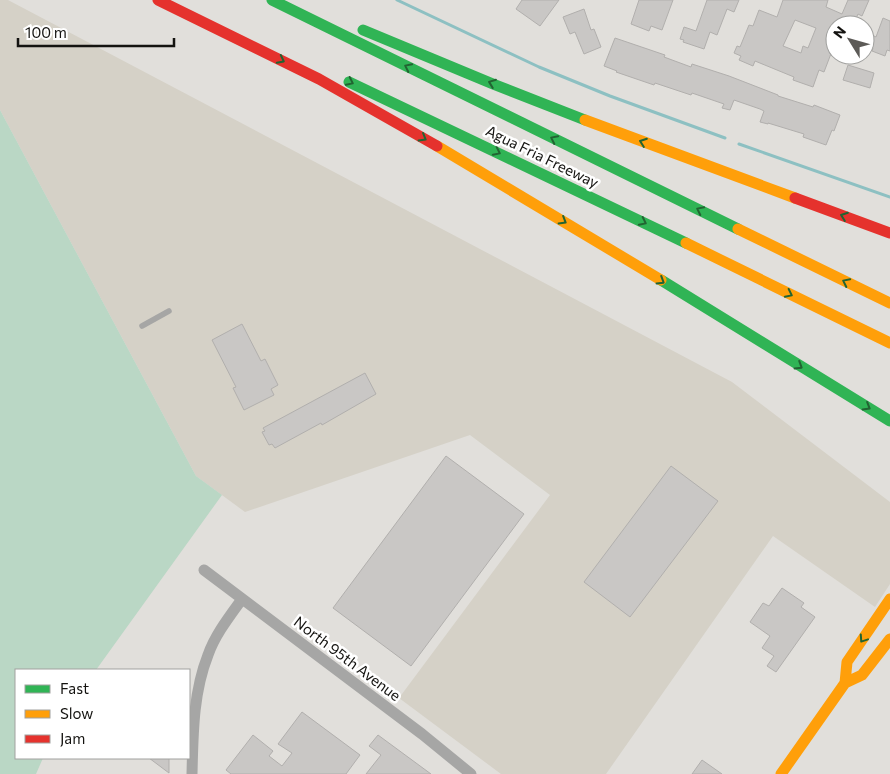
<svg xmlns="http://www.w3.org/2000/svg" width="890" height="774" font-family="Commissioner,sans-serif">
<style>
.built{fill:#d5d1c7}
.green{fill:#bad7c5}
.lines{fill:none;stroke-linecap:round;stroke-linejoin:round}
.stream{stroke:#8dc0c2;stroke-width:3}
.building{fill:#c9c7c5;stroke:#b1afad;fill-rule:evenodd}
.lane{stroke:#a6a6a5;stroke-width:5.5}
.street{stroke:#a6a6a5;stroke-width:11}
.fast{stroke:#30b455;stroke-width:11}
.slow{stroke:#ff9f0a;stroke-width:11}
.jam{stroke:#e5322d;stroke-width:11}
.oneway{stroke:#226432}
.labels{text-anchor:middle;stroke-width:5;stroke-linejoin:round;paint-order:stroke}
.street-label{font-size:15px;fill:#141310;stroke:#fff}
</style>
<rect width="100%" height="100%" fill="#e1dfdb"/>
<path class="built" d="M0,0h8l724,382 158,120v82l-15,23 -102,-71 -167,238h-105l-102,-76 151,-203 -80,-60 -225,77 -49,-36 -196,-366z"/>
<path class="green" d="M0,110l196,366 26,19 -126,175h-80v88h27l-7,16h-36z"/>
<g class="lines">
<path class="stream" d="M397,0l142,67 71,29 115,42
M739,144l151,53"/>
</g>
<path class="building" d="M522,0h37l-19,26 -24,-17z
M639,0h34l-11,30 -11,-4 -2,5 -18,-7z
M707,0h32l-5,12 -7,-3 -10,26 -7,-3 -6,17 -21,-7 1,-2 -4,-1 4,-12 12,4z
M783,0h45l-2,7 16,7 6,-14h21l-7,16 -4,-2 -5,11h-18v27l-3,-1 -8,21 -5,-2 -6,17 -20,-7 1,-3 -39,-16 -2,5 -14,-6 2,-4 -7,-3 3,-7 3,1 9,-22 4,1 6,-16 18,7zM795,20l21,8 -8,20 -5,-2 -2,7 -18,-7z
M584,9l7,21 3,-1 7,18 -17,7 -9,-22 -5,2 -7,-17z
M883,18l7,3v30l-3,-1 -2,6 -13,-5 1,-3 -5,-2 4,-11 4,2z
M615,38l50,17 -1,2 27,10 1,-3 37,12 49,19v1l35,11 1,-2 26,10 -6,16 -2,-1 -6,15 -23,-8 1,-3 -36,-11v1l-8,-2 4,-11 -4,-2 -26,-9 -4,10 -8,-2 2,-4 -32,-11 -1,2 -36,-12 -1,2 -38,-13 1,-1 -13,-5z
M848,65l26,8 -4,15 -27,-8z
M242,324l19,37 4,-2 13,26 -7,4 3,6 -30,15 -11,-22 3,-1 -24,-47z
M365,373l11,21 -54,31 -1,-2 -46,25 -3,-4 -3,1 -7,-13 3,-1 -2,-3z
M446,456l78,58 -113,152 -78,-58z
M671,466l47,35 -88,116 -46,-35z
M782,588l22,15 -3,4 14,10 -39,55 -9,-6 7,-10 -12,-8 8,-12 -20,-14 13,-19 6,3z
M302,712l58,43 -14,19h-115l-5,-4 27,-35 20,16 -4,5 13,10 10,-13 -14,-9z
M378,735l53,39h-65l15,-19 -12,-9z
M149,758h20v15z
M702,760l20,14h-30z"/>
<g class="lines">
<path class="lane" d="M142,326l27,-15"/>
<path class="street" d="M204,570l218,164 49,40
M192,774c1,-40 1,-81 16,-119 7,-20 21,-38 34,-56"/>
<path class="fast" d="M272,0l466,229
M363,30l130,54 92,36
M349,82l337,161
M661,280l229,141"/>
<path class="slow" d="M585,120l210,78
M437,146l224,134
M738,229l152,74
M686,243l204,100
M845,683l17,-8 28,-36
M781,774l64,-91 2,-21 43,-63"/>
<path class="jam" d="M158,0l161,79 118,67
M795,198l95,35"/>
</g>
<defs><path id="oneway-chevron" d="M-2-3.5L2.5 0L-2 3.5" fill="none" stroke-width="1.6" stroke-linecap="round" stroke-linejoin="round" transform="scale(1.25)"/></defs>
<g class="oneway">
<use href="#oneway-chevron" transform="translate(281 60) rotate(27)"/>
<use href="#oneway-chevron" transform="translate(408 67) rotate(-154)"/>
<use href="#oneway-chevron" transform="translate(350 82) rotate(26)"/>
<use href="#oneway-chevron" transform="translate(492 83) rotate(-159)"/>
<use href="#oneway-chevron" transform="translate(423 138) rotate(30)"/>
<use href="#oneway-chevron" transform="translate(554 139) rotate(-154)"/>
<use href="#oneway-chevron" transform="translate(643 142) rotate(-160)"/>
<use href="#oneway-chevron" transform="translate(497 152) rotate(26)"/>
<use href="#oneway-chevron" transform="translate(700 210) rotate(-154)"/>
<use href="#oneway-chevron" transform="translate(844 216) rotate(-160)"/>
<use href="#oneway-chevron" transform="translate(563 221) rotate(31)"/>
<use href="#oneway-chevron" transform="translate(643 222) rotate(26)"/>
<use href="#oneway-chevron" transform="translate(661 281) rotate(32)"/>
<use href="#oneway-chevron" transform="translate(846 282) rotate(-154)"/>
<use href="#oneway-chevron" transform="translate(789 294) rotate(26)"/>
<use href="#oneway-chevron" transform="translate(799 366) rotate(32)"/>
<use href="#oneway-chevron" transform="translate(867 407) rotate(31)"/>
<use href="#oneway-chevron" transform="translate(863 639) rotate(124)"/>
</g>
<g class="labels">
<g class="street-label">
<text transform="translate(542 157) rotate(26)" y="5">Agua Fria Freeway</text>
<text transform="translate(347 659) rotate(37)" y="5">North 95th Avenue</text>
</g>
</g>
<rect x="15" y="669" width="175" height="90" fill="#ffffff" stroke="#a1a19f"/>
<rect x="25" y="685" width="25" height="8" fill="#30b455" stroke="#a1a19f"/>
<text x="60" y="694" font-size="15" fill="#141310">Fast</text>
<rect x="25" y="710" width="25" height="8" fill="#ff9f0a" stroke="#a1a19f"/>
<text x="60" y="719" font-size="15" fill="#141310">Slow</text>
<rect x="25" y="735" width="25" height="8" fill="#e5322d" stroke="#a1a19f"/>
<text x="60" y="744" font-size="15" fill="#141310">Jam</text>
<g transform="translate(850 40) rotate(307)"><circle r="24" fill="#ffffff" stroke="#a1a19f"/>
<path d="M0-4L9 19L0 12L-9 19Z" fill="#5c5a57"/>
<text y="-8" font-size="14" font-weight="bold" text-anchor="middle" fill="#141310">N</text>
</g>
<path d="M18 38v8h156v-8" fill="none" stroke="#141310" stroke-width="2.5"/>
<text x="25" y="38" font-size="15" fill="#141310" stroke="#ffffff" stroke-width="4" paint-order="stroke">100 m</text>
</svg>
